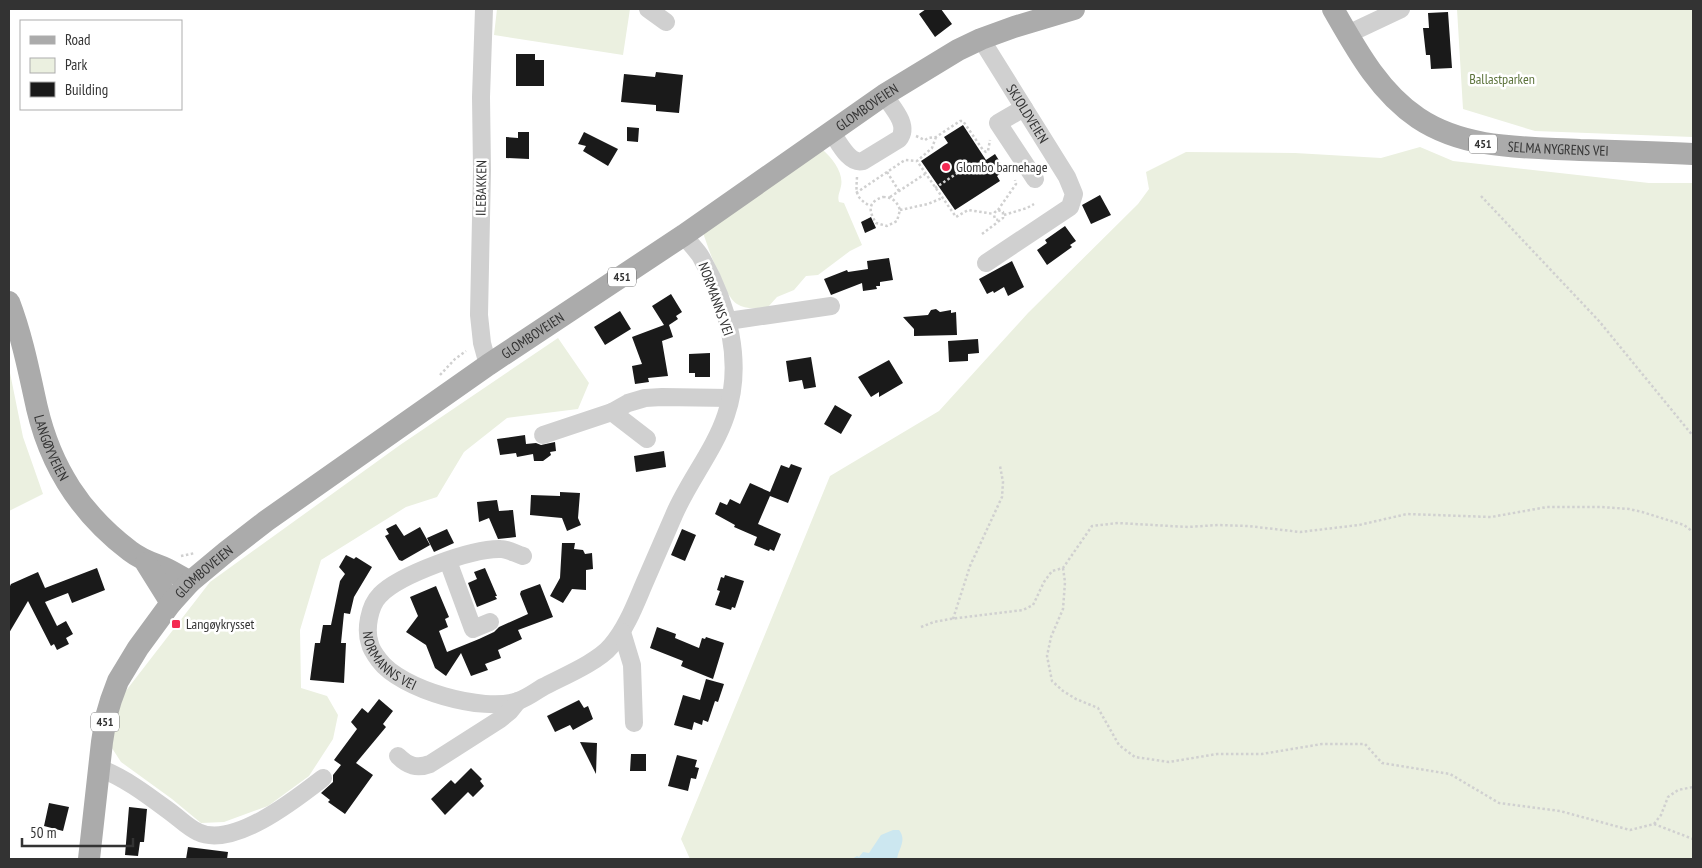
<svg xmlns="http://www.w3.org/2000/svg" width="1702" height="868" font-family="'PT Sans Narrow',sans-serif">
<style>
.green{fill:#ebf0e0}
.water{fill:#cce7f0}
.building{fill:#1a1a1a}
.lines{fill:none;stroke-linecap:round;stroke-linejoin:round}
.path{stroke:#d0d0d0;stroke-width:2.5;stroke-dasharray:2.5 2.5;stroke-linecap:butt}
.minor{stroke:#d0d0d0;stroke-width:18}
.major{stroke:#ababab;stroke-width:22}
.poi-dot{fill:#f42a53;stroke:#fff;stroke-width:2}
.labels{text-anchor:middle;stroke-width:5;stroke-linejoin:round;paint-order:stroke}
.shield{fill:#fff;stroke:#707070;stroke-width:1}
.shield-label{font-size:12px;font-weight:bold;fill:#333}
.park-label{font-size:14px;fill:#5c733b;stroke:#fff}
.street-label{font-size:14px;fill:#333;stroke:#fff}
.poi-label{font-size:14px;fill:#333;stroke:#fff;text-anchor:start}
</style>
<rect width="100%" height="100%" fill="#fff"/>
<path class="green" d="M497,9h133l-7,46 -129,-20z
M1457,9h236v128l-158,-6 -72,-22z
M1420,147l33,14 196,22h44v676h-1003l-9,-20 149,-363 109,-65 89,-98 110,-109 11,-15 -3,-17 40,-20 109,1 86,5z
M823,150c9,8 21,23 18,36 -1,6 -4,10 -2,16l5,1 18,42 -12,6 -32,24 -12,1 -12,14 -17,7 -9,10c-10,1 -22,3 -31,-3 -13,-8 -28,-55 -34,-71z
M558,338l31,45 -11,26 -71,9 -43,34 -27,45 -31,10 -85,53 -21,70 1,58 26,8 11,19 -5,24 -24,37 -41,30 -44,16 -23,1 -29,-24 -51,-37 -13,-20 17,-50 85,-110 190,-137z
M9,368l14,69 20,57 -34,17z"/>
<path class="water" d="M893,830h6c8,10 0,18 -2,29h-45l5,-3 2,1 4,-5 6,1 12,-18z"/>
<path class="building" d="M926,9h15l11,15 -17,13 -16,-23z
M1448,12l4,56 -21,1 -1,-14h-4l-3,-27h6l-1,-15z
M516,54h19v6h9v26h-28z
M656,72l27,3 -4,38 -23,-2v-6l-35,-3 3,-28 31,3z
M963,125l23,35 9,-6 10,16 -8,6 3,5 -45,29 -34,-49 27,-18 -4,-6z
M627,127l12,1 -1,14 -11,-1z
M518,132h11v27l-23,-1v-21l12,1z
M584,132l34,17 -10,17 -25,-15 3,-5 -8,-2z
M1100,195l11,20 -20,9 -9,-19z
M871,217l5,11 -11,5 -4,-11z
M1065,226l11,15 -6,4 2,2 -25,18 -10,-15 10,-7 -2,-3z
M889,258l4,22 -13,2v4h-4l1,3 -14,2 -1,-8 -31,12 -7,-16 23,-9 1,2 20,-3 -1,-8z
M1012,261l12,26 -16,9 -4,-9 -10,6 -1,-2 -6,3 -8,-15z
M671,294l11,18 -6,4 2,3 -9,6 4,12 -11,4 6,35 -20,2 1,4 -14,2 -3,-18 10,-2 -10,-27 32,-12 -12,-19z
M936,309l4,3 11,-2v3l5,-1 1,23 -43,1v-7l-11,-12 25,-2 3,-5z
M620,311l11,18 -26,16 -11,-18z
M978,339l1,14 -11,1v7l-19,1 -1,-21z
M710,353v24h-15v-4h-6v-19z
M811,357l5,30 -12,2 -2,-9 -13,2 -3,-21z
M889,360l14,23 -24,14v-5l-8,5 -13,-20z
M835,405l17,10 -11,19 -17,-10z
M525,435l1,9 10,-1 5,2 14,-3 1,9 -6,1 1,3 -8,6h-9l-1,-7 -16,3 -1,-4 -16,2 -3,-16z
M664,451l2,16 -30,5 -2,-16z
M791,464l11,4 -14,35 -18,-7 -12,28 23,10 -7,17 -4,-2 -1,2 -15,-6 3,-8 -23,-10 1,-2 -20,-11 5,-12 7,3 3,-6 10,5 10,-21 20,9 11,-27 8,3z
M560,492l20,1 -2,25 3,7 -14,6 -5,-13 -32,-3 1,-20 29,1z
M497,500l2,11 14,-1 3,27 -18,2 -9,-21 -10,4 -2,-20z
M396,524l8,12 16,-9 10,18 -28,16 -3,-1 -14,-24 4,-2 -3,-5z
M447,529l7,14 -20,9 -7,-14z
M682,529l14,6 -11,26 -14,-6z
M562,543h13l-1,6 9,1 2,4 7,-1 1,16 -7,1v20l-14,-1 -9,14 -13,-7 10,-18z
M346,555l8,4 2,-2 16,10 -18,30 -4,17 -6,-1 -3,30h5l-2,40 -34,-3 5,-37h5l3,-18h8l9,-44 5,-7 -6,-7z
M97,568l8,22 -33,13 -4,-10 -23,9 12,24 9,-5 7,13 -7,4 3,6 -12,6 -3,-6 -3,2 -23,-45 -19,32v-45l2,-4 27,-12 7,16z
M485,568l12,28h-2l2,3 -20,8 -9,-24 9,-4 -3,-7z
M725,575l19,6 -9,27 -3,-1 -1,3 -16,-5 5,-14 -3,-1 4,-13 3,1z
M540,584l13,33 -35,13 4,9 -24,11 3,8 -16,6 3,6 -17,6 -10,-23 -15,23 -11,-8 -9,-23 -20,-13 12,-16 -8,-19 26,-11 13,31 -4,2 3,8 -9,4 8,21 32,-13 15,-7 5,-5 29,-13 -8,-20 1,-3z
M657,627l19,7 -1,4 24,10 3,-10 3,1 1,-2 18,6 -11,36 -32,-13 2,-5 -33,-13z
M706,679l18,5 -6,18 -3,-1 -7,21 -5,-2 -1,5 -8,-3 -2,8 -18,-5 9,-30 17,5z
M379,699l14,12 -10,13 3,3 -30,36 17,12 -28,39 -17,-12 2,-2 -9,-7 12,-11v-7l8,-10 -7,-5 23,-31 -6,-7 11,-14 6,5z
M579,700l5,8 4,-2 5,13 -20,11 -3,-5 -15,7 -8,-16z
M580,742l17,1 -1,31z
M631,754h15v17h-16z
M677,755l20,5 -2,7 4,1 -3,11 -5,-1 -3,13 -20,-5z
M471,768l11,11 -2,2 4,5 -11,11 -5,-5 -23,23 -14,-16 20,-19 4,4z
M49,803l20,4 -6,24 -19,-5z
M129,807l18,2 -3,33h-4l-2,14 -13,-1z
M188,847l40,5 -1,7h-41z"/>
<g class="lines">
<path class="path" d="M916,136l9,4 3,-2 8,-1 24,-16h3l20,29 3,2 2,-1 2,-11
M936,137l-4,11 -15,13 39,56 12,-7 26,4
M857,177c-1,16 -2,20 13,29
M935,188l27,-18
M899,191l-12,-19 18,-12 12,1
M856,193l31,-21
M1481,196l118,125 94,115
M883,197c9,0 14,4 17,13l-3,11 -10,5 -11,-3c-8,-13 -8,-21 7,-26z
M890,197l35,-23
M900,210l28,-6 14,-6
M998,210l18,-26 -1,-4
M1004,215l23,-7 7,-4
M982,234l21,-16v-6l-5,-2 -3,2 -1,3 1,4 3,1
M440,375l15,-16 11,-8
M181,556l14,-3
M1063,568l2,14 -2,27 -12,28 -4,19 5,25 11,10 13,8 22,9 21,37 16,12 34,5 48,-8h45l60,-10h43l17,19 68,11 49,29 61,8 70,19 24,-6 7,-9 7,-18 10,-7 15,-3
M953,619l17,-53 32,-69 1,-15 -3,-16
M921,627l13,-5 16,-3 73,-9 10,-5 11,-23 8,-11 11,-3 29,-42 26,-3 70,4 30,-2 30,1 52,6 59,-7 48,-11 84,3 56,-10h55l27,2 13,3 42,13 9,7
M1654,824l39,15"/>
<g class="minor">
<path d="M484,9l-3,88 1,73 -3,145 3,28 6,22"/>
<path d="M648,9l18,13"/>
<path d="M1348,34l53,-25"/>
<path id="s1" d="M981,39l86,138 7,17 -4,13 -84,56"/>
<path d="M1024,108l-26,15 37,56"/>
<path d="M831,131c7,10 18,34 32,30l36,-22c11,-14 -7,-32 -15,-44"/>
<path d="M728,321l103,-15"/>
<path d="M612,412l35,27"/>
<path d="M543,435l69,-23 16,-9 17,-5 17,-1 68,1"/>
<path id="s2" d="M523,556c-7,-2 -15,-7 -22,-7 -29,-1 -102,26 -121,46 -11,11 -15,35 -10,49 1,5 6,12 9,16 22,30 105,53 139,41 9,-3 17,-9 25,-14 19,-10 55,-25 68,-41 15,-17 24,-41 33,-62 10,-23 20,-46 30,-69 14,-33 41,-66 52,-100 18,-52 2,-111 -25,-158 -4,-7 -12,-14 -17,-22"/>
<path d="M448,561l25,68 17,-7"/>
<path d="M622,632l10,33 2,58"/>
<path d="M398,756c10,10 19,13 32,8l69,-44 11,-9 8,-10"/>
<path d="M99,768c27,10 51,29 74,46 8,6 16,14 25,18 35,17 98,-33 125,-54"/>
</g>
<g class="major">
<path id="s3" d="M1333,9c23,40 46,83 85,109 48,32 107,29 162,32 38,1 75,2 113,4"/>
<path id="s4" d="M9,302c13,34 20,70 28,106 14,60 44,106 93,143 13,10 23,12 37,18 8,4 16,9 23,13"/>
<path d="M146,563l25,40"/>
<path id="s5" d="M89,859l13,-117 4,-25 5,-17 7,-19 20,-33 33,-45 19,-21 36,-30 40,-31 222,-156 196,-130 200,-140 74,-45 23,-11 33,-12 60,-18"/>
</g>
</g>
<g class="poi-dot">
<circle cx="946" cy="167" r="5"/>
<rect x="171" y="619" width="10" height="10" rx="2.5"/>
</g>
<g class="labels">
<g class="shield">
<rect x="1469" y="134.5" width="28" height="19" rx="4"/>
<rect x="608" y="267.5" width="28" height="19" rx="4"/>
<rect x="91" y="712.5" width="28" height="19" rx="4"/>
</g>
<g class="shield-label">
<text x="1483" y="148">451</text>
<text x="622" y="281">451</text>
<text x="105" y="726">451</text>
</g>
<g class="park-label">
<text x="1502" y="84">Ballastparken</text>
</g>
<g class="street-label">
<text dy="5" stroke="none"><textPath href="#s5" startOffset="1131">GLOMBOVEIEN</textPath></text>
<text dy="5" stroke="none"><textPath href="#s1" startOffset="88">SKJOLDVEIEN</textPath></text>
<text dy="5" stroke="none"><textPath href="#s3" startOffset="285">SELMA NYGRENS VEI</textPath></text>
<text transform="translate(481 188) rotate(-89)" y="5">ILEBAKKEN</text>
<text transform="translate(716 299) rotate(70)" y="5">NORMANNS VEI</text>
<text dy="5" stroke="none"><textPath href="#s5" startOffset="726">GLOMBOVEIEN</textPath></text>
<text dy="5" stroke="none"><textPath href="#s4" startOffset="152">LANGØYVEIEN</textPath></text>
<text dy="5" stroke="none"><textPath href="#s5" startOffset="321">GLOMBOVEIEN</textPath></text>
<text dy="5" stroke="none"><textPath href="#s2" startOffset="232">NORMANNS VEI</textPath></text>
</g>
<g class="poi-label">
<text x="956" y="172">Glombo barnehage</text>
<text x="186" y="629">Langøykrysset</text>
</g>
</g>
<rect width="1702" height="868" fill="none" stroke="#333333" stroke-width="20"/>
<rect x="20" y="20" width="162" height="90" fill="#ffffff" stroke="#adadad"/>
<rect x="30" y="36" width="25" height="8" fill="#ababab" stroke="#adadad"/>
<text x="65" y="45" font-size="15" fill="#333333">Road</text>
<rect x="30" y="58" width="25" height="15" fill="#ebf0e0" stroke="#adadad"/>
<text x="65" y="70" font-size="15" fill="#333333">Park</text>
<rect x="30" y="82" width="25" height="15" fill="#1a1a1a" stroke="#adadad"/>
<text x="65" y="95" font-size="15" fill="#333333">Building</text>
<path d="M22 838v8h111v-8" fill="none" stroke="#333333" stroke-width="2.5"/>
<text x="30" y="838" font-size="15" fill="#333333" stroke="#ffffff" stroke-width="4" paint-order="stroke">50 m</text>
</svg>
